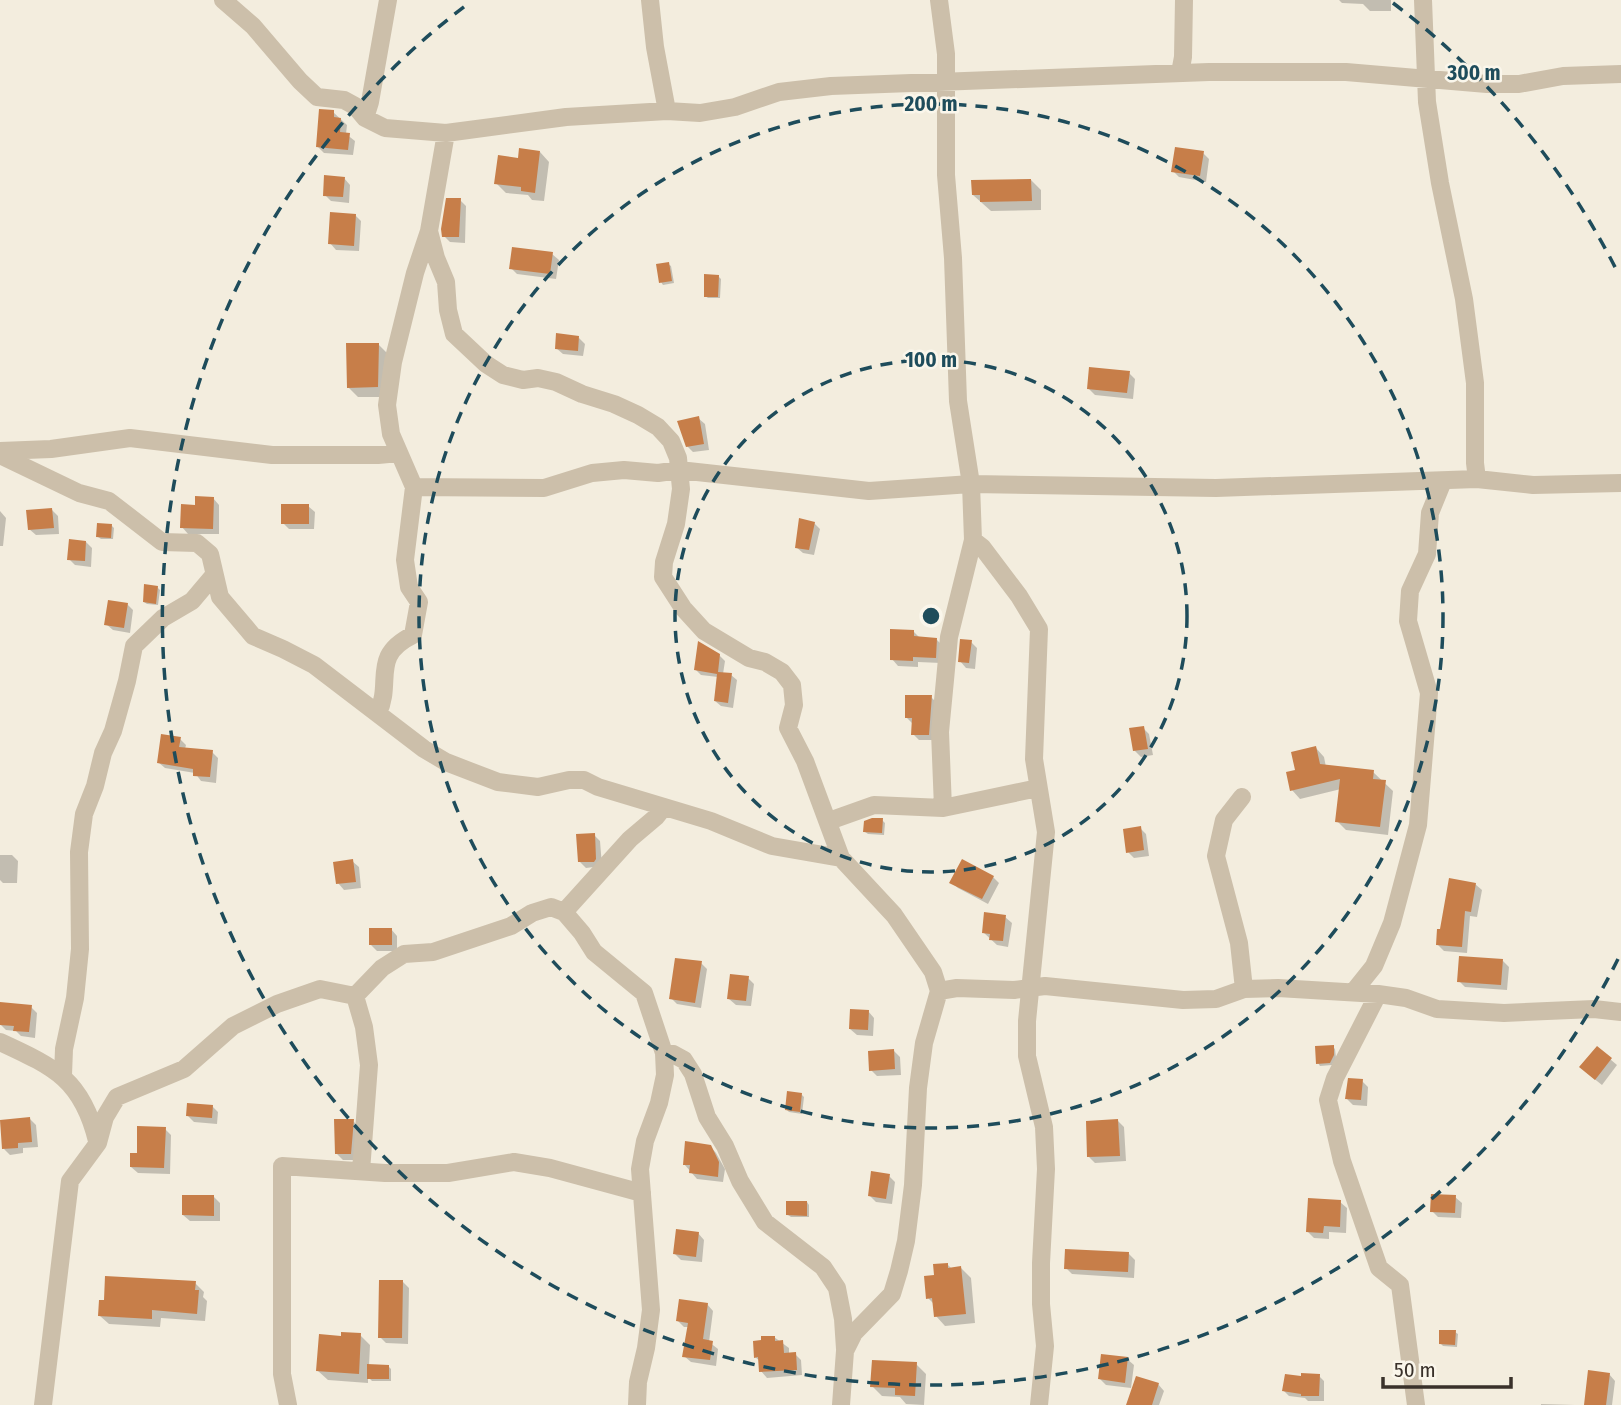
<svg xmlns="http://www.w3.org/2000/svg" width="1621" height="1405" font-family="'Fira Sans Condensed',sans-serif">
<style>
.shadow{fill:#0003}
.building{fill:#c77e49}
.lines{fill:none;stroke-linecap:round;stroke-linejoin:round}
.street{stroke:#ccbfaa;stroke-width:18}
.ring{fill:none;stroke:#1e4c5b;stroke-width:3.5;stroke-dasharray:12 9}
.centre{fill:#1e4c5b;stroke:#faf6eb;stroke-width:3.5}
.ring-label{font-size:21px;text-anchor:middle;font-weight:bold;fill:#1e4c5b;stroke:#faf6eb;stroke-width:5;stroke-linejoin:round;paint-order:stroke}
</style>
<rect width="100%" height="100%" fill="#f3edde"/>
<path class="shadow" d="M1339,0h52v11h-21l-7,-7 -21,-1z
M333,112l14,13 -1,9 9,7 -2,14 -29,-2 -7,-7z
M540,152l9,10 -5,39 -12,-1 -4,-5 -22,-2 -10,-10 23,-23z
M1203,153l6,6 -3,23 -27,-5 -6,-6z
M344,178l6,7 -1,18 -18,-2 -6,-6z
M1031,180l10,10v20l-50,1 -18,-16z
M460,200l6,6 -1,37 -15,-1 -6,-6z
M355,215l6,6 -2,30 -23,-1 -6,-7z
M552,254l7,6 -3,19 -39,-5 -6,-6z
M668,264l3,2 3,17 -11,2 -2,-3z
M718,276l3,3 -1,19h-12l-3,-2z
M579,338l6,6 -2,12 -20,-2 -7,-6z
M378,344l10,10 -1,43h-29l-10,-10z
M1129,373l6,6 -2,20 -38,-4 -6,-6z
M698,418l7,6 4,26 -16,2 -6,-6z
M213,498l6,7v29h-31l-6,-7 14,-21z
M308,506l7,6 -1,17h-25l-6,-6z
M52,510l6,6 1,18 -23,1 -7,-6z
M0,511l6,7 -3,28h-3z
M814,523l6,6 -6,26 -11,-2 -7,-6z
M111,525l3,3 -1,11h-12l-3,-2z
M86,542l6,6 -1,19 -16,-2 -6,-6z
M157,587l3,3 -2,15 -11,-1 -3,-2z
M127,604l6,6 -3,23 -17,-3 -7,-6z
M914,632l7,7 16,1 6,6 -2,17 -23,-1v5l-20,-1 -6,-7z
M971,642l6,6 -2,21 -9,-1 -6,-7z
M719,655l6,6 -2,13 8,1 6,5 -4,28 -12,-2 -6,-5 3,-24 -17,-2 -5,-5z
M931,697l6,6 -3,37h-15l-6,-6v-10l-7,-7z
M1143,728l6,6 4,21 -12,2 -7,-7z
M180,739l6,6 -1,4 27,3 6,6 -2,25 -15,-2 -6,-8 -30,-5 -7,-6z
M1316,748l8,9 2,10 47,5 20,19 -5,44 -42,-5 -9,-9 4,-32 -41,10 -8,-9 5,-19z
M882,820l3,3 -1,12 -16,-1 -3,-2z
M1140,828l6,6 3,22 -15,2 -6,-6z
M594,835l6,6 2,25 -16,2 -6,-6z
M0,855h12l6,6 -1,22h-14l-3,-3z
M352,861l7,6 2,21 -17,2 -6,-7z
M993,877l6,6 -11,21 -30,-16 -7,-6z
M1475,884l7,6 -5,27 -7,-1 -3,37 -23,-2 -6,-6 4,-14z
M1005,917l7,6 -4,24 -11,-2 -14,-13z
M391,929l6,7v15h-20l-6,-6z
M1503,961l6,6 -2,23 -42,-3 -6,-6z
M701,963l6,6 -6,39 -24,-4 -6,-6z
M748,978l6,6 -3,22 -15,-1 -7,-6z
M31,1007l6,6 -2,25 -14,-2 -5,-5 -10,-1 -6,-6z
M868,1011l6,7 -1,18 -16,-1 -7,-6z
M1333,1047l2,2 1,9 -4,7 -12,1 -2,-3z
M1597,1048l20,17 -15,20 -15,-12z
M894,1051l6,6 1,18 -24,1 -6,-6z
M1362,1081l6,6 -1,19 -14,-1 -6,-6z
M801,1094l3,3 -2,17 -13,-2 -3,-3z
M212,1106l6,6 -1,12 -23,-2 -6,-6z
M30,1119l6,6 2,22 -15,1v5l-13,2 -6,-6z
M353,1121l6,6 -3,33h-13l-6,-6z
M1118,1121l6,6 2,34 -31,2 -6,-6z
M165,1129l6,6 -1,39 -32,-1 -7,-6 7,-12z
M710,1146l6,7 9,16 -2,13 -26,-3 -13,-15z
M889,1176l6,6 -3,22 -16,-2 -6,-6z
M214,1197l6,6v18h-30l-7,-6z
M1455,1197l7,6 -1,15 -23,-1 -6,-6z
M807,1202l2,3v12h-18l-3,-2z
M1340,1202l7,6 -1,25 -17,-1v7l-15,-1 -6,-6z
M698,1233l6,7 -2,22 -21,-2 -6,-6z
M1129,1254l6,6 -1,18 -62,-4 -6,-6z
M948,1265l4,4 9,-1 10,10 4,45 -30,3 -9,-10 -1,-11 -7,-7 7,-21z
M403,1282l6,6 -1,56 -22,-1 -6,-6z
M195,1283l9,9 -1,5 4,4 -2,20 -44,-3 -1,9 -51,-3 -9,-8z
M707,1304l6,7 -4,31 9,7 -2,17 -25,-4 -7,-6 5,-29h-5l-6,-6z
M1455,1332l3,2 -1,13 -14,-1 -2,-2z
M360,1335l10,10 -1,21 20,1 2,2v12h-19l-4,-4v6l-40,-3 -10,-9z
M774,1337l15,11v7l6,-1 6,6 1,15 -35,3 -6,-7v-9l-6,-5z
M1127,1359l7,6 -3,23 -25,-3 -6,-6z
M916,1364l10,10 -2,31 -18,-1 -6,-7 -18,-1 -10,-10z
M1609,1374l6,7 -3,24h-26z
M1319,1376l5,5v20h-16l-3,-3 -16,-2 -5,-5 19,-13z
M1158,1384l6,7 -5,14h-31z
M1541,1404l34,1h-34z"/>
<path class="building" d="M319,109l15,1v7l7,1 -1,14 10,1 -2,17 -32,-3z
M1175,147l29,4 -4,25 -29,-4z
M519,148l21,3 -5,42 -14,-2v-4l-27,-3 4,-29 20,3z
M324,175l21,2 -2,20 -20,-1z
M1031,179l1,22 -52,1v-7h-8l-1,-15z
M446,198h15l-2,39h-17l-1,-8z
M330,212l26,2 -2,32 -26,-2z
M512,247l41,5 -3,22 -41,-5z
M669,262l3,19 -13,2 -3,-19z
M704,274l15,1 -1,22h-14z
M556,333l23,3 -1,15 -23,-2z
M346,343h33l-1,44 -31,1z
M1089,367l41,4 -3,22 -40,-4z
M699,416l5,28 -18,3 -9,-26z
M195,496l19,1 -1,32 -33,-1 1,-24 14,1z
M281,504h28v20h-28z
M52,508l2,20 -26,2 -2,-20z
M799,518l16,4 -6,28 -14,-2z
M97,523l15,1 -1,14 -15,-1z
M69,539l17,2 -1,20 -18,-1z
M144,584l14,2 -2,18 -13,-2z
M108,600l20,3 -4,25 -20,-3z
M890,629l24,1v6l23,2 -1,20 -23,-1v4l-23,-1z
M960,639l12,1 -3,23 -11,-1z
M698,641l22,13 -2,18 14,1 -4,30 -14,-2 3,-27 -23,-4z
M905,695h27l-3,40h-18l1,-17h-7z
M1144,726l4,23 -15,2 -4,-23z
M161,734l20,3 -2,10 34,3 -3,27 -17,-1v-7l-36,-6z
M1316,746l4,18 54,6 -1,9 13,1 -6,47 -45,-5 5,-43 -50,12 -4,-19 9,-2 -4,-18z
M872,818h11l-1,15 -19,-1 1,-11z
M1141,826l3,24 -18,3 -3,-24z
M595,833l1,26 -2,3h-16l-2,-28z
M353,859l3,23 -20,2 -3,-22z
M962,859l32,17 -12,23 -33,-16z
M1449,878l27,5 -5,29 -6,-1 -3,36 -26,-2 1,-16h3z
M984,912l22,3 -3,26 -14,-1 1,-6 -8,-1z
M369,928h23v17h-23z
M1459,956l44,3 -2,26 -44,-3z
M675,958l27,3 -7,42 -26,-4z
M730,974l19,2 -3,25 -19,-2z
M0,1002l32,3 -3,27 -16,-1 1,-5 -14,-1z
M850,1009l19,1 -1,20 -19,-1z
M1334,1045v10l-4,8 -14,1 -1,-18z
M1597,1046l15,12 -17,22 -16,-13z
M894,1049l1,20 -26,2 -1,-20z
M1348,1078l15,1 -2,21 -16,-1z
M787,1091l15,2 -2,19 -15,-2z
M187,1103l26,2 -1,13 -26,-2z
M30,1117l2,25 -14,1v5l-16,1 -2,-29z
M334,1119h20l-3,35h-16z
M1118,1119l2,37 -33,1 -1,-36z
M137,1126l29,1 -2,41 -34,-1v-14h7z
M685,1141l26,4 8,17 -1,15 -29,-4 1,-8h-7z
M871,1171l19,3 -4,25 -18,-3z
M1431,1194l25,1 -1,18 -25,-1z
M182,1195h32v21l-32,-1z
M1308,1198l33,2 -1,27 -16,-1 -1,7 -17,-1z
M786,1201h21v15l-21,-1z
M676,1229l23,3 -3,25 -23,-3z
M1065,1249l64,3 -1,20 -64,-3z
M948,1263v5l13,-2 5,48 -32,3 -2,-19 -6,1 -2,-23 10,-1 -1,-11z
M105,1276l91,5 -1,9h4l-2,24 -45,-4v9l-54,-3 1,-16h5z
M379,1280h24l-1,58h-24z
M679,1299l29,4 -5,36 10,2 -3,19 -28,-3 6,-34 -12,-2z
M1439,1330h17l-1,15 -16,-1z
M341,1332l20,1 -2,41 -43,-3 3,-37 22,2z
M761,1336h14v5l8,-1 1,13 12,-1 1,18 -38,2 -1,-15 -4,1 -1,-17 8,-1z
M1101,1354l27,3 -3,26 -27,-4z
M872,1360l45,2 -2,34 -20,-1v-7l-25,-1z
M367,1364l22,1v14h-22z
M1588,1370l22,3 -4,32h-22z
M1301,1373l19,1 -1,22h-18v-2l-19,-3 3,-17 16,2z
M1136,1376l23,7 -7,22h-26z"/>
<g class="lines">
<path class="street" d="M223,0l30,26 47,55 17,16 27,3 11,6 10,12 20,10 61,5 120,-16 101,-6 33,2 35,-6 44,-15 52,-6 378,-14h137l141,12h32l44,-8 58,-2
M650,0l5,47 12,64
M939,0l7,54v121l7,83 5,143 13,83 245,4 261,-9 56,6 88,-2
M1423,0l4,102 13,81 24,116 11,84v80l2,16
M1180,73l3,-16 1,-57
M365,118l5,-16 18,-102
M446,133l-17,98 7,27 10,24 2,28 6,24 32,30 17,11 20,5 15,-2 18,4 26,12 32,10 24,11 20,12 13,14 7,17 3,31 -5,35 -12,38 -1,15 20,31 21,23 45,27 16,4 17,10 10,13 2,20 -6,23 17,33 36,97 53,57 39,57 6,19 -15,52 -6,45 -5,97 -7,56 -7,30 -7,23 -38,39 -9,18 -4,54
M0,451l51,-2 79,-11 142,17h106l21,-2
M0,455l79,38 30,8 53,41 35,1 13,11 10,43 33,39 30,13 31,16 110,84 22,13 52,20 40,5 31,-7h15l14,7 113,34 61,25 69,12
M414,487l130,1 48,-15 32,-3 34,3 21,-3 190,21 102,-7 2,56 -24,97 -4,43 -5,52 3,76
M973,540l9,7 37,49 20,33 -5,130 12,73 -19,189v35l17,71 2,42 -5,94v41l4,42 -6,59
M378,713c15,-32 -8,-57 35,-78l6,-33 -10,-15 -4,-27 9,-73 -23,-53 -4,-29 6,-43 22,-89 14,-42
M1242,797l-18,23 -8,36 23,87 5,46
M829,821l45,-16 69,3 95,-20
M564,912l66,-73 26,-22 8,-10
M939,991l18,-3 57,2 31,-4 138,14 33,-1 28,-10 34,-1 100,6 28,4 31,11 67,4 90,-4 27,3
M1354,991l20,-25 18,-43 26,-98 11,-132 -21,-72 2,-30 17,-37 3,-41 13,-32
M1378,994l-43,84 -7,22 14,61 37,107 21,17 16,120
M355,996l27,-28 22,-14 29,-2 78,-26 21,-13 19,-6 13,5 18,21 12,19 50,41 20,60 1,22 -6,28 -14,38 -5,28 11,141 -5,38 -8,34 -1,23
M355,996l9,31 5,38 -8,106
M0,1042c54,25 82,37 97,99
M664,1053l9,1 11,6 9,14 14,43 18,29 15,35 25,41 58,45 14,21 6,31 2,30
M63,1075l1,-26 11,-51 5,-49 -1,-97 5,-38 11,-28 8,-33 10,-22 14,-50 7,-35 29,-28 29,-17 22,-26
M43,1405l27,-224 28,-38 7,-26 12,-20 67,-28 49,-43 44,-22 43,-15 35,7
M288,1405l-6,-31v-208l103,7h63l66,-11 36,6 92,25"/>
</g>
<g class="ring">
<circle cx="931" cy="616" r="256"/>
<circle cx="931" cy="616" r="512"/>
<path d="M1618 959A768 768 0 1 1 469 3M1393 3A768 768 0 0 1 1618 273"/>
</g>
<circle cx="931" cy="616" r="10" class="centre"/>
<g class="ring-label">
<text x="1474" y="80">300 m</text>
<text x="931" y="111">200 m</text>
<text x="931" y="367">100 m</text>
</g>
<path d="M1383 1377v10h128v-10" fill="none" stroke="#39312a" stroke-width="3.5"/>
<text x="1394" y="1377" font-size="21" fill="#39312a" stroke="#faf6eb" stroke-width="5" paint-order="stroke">50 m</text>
</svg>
